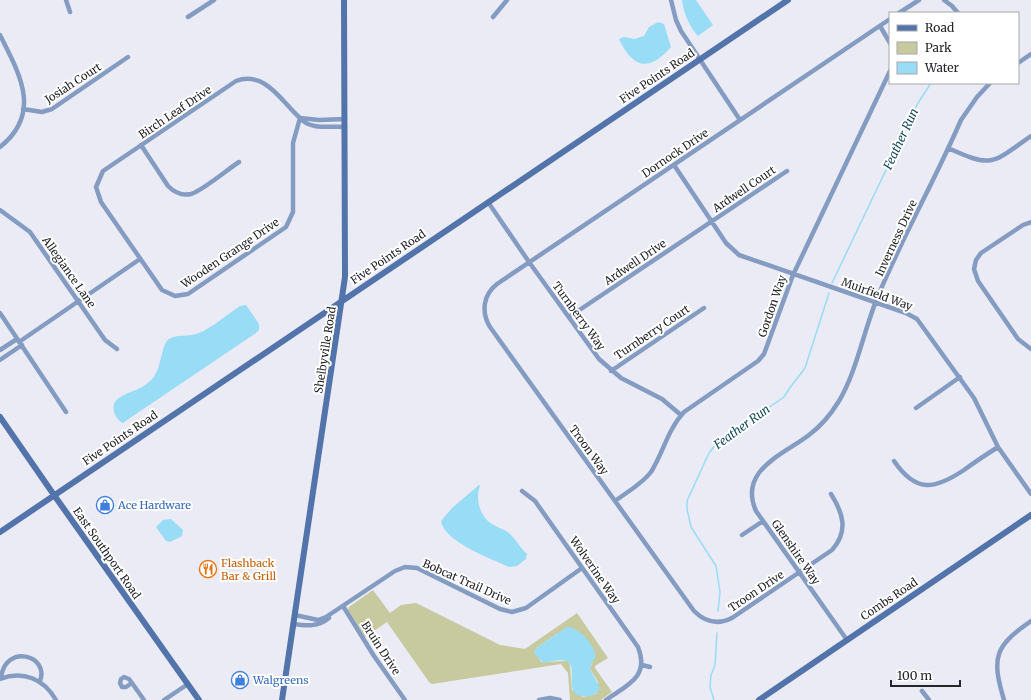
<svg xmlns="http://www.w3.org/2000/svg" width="1031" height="700" font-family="Merriweather,serif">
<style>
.green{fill:#c7c99e;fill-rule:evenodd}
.water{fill:#98dcf6}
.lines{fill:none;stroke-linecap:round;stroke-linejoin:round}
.stream{stroke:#98dcf6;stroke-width:1.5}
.street{stroke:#849cc2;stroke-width:4.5}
.secondary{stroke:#5274ab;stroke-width:6}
.labels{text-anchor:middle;stroke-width:4;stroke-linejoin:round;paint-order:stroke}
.street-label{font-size:11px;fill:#252629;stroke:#fff}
.shop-label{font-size:11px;fill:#366cbe;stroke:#fff;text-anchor:start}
.food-label{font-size:11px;fill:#c56008;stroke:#fff;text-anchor:start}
.water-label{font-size:12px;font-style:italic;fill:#124b5e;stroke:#fff}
</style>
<rect width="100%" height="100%" fill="#eaebf5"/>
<path class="green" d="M373,590l17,23 11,-8 15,-2 84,42 25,4 52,-36 31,45 -13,8v2l17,24 -11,8h-31l-2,-27 -7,-9 -129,20 -3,-2 -42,-60 -22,15 -17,-27 1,-3zM558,633l27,6c12,16 11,12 5,30l8,13 -2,12 -13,3 -11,-7 -2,-25 -2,-4 -27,1 -4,-7 -1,-7z"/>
<path class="water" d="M682,0h14l17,25 -15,11c-9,-10 -14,-22 -16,-36z
M658,22l6,2 7,23c-22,25 -38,22 -52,-8l5,-2 10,2 10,-3 5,-9z
M246,305l13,19v6l-3,3 -129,87 -4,3c-9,-4 -14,-19 -4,-25 13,-9 21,-6 34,-20 9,-11 8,-34 16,-39 8,-5 19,-2 27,-5 12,-3 33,-21 44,-28z
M479,485l1,1c-5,13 0,31 12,38 6,4 12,5 17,9 7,6 11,15 18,21l-1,5 -9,7 -8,1c-17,-8 -65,-25 -68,-46l11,-13z
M171,519l12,11 -1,6 -12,6 -4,-1 -10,-14 7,-7z
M567,627c12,1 25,15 28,26 1,6 -4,11 -5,16l10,19c-3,5 -5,7 -10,8 -30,4 -11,-26 -22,-34 -5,-4 -19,0 -25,1l-9,-10 2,-5z"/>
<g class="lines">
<path class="stream" d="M832,283l86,-180 13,-20
M718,611l2,-19 -4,-26 -25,-39 -4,-18v-8l22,-48 7,-9 68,-47 5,-8 16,-21 24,-75
M714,700l-4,-13 1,-12 4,-10 2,-32"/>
<path class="street" d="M66,0l4,12
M671,0l5,20 5,11 59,89
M944,0l8,6 6,7
M899,13l20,-13
M188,17l26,-17
M493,17l14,-17
M880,26l10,17
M0,35c19,38 43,78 0,112
M1018,63l13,-9
M23,109l19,3 10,-3 76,-52
M300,118l-7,25v69l-7,15 -98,67 -13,2 -13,-6 -61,-88 -5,-15 7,-16 133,-90c29,-11 46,21 64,37 9,12 31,8 45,9
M300,118l19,2 26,-1
M141,145l27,41c6,6 14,10 23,8 11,-3 37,-25 48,-32
M948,148c46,21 44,15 83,-12
M674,165l52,78 13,12 167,58 11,6 57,79 24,49 33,47
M488,202l41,60 70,97 22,19 41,21 19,16
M0,210l30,22 75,108 12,9
M1031,222l-8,3 -42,28 -5,7 -2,9 4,12 40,58 13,10
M0,313l66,99
M569,317l218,-146
M19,342l121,-83
M0,350l17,-11
M0,360l22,-15
M611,371l93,-63
M916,408l44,-31
M894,461c22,32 40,29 70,9 11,-8 23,-16 34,-23
M522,491l13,10 103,146c12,30 -11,38 -32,53
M831,494c12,19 18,37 1,56l-100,68c-14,7 -27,4 -38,-7l-204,-284c-9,-15 -7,-32 7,-43l393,-265
M615,501c12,-9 27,-17 36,-29 12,-19 17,-43 33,-60l74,-51 6,-7 29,-79 97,-204
M742,535l21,-14
M343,606l31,50 31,44
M295,615l23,5 8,-3 69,-46 10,-4 12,1 83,41 12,3 14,-4 56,-40
M293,624c14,2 25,3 36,-6
M847,640l-91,-129c-18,-41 27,-56 53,-76 12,-9 22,-21 30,-34 18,-30 25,-72 39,-105 25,-60 57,-116 83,-176l16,-23 13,-14
M642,665l8,2
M124,677l5,2 3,4 -6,4h-4l-2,-4 1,-4z
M1,678c4,-35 49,-23 39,3
M0,679c23,-9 44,0 56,21
M132,683l12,17
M922,691l7,9
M164,700l24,-16
M539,700l11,-2 10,2
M1004,700c-13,-43 -9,-54 27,-79"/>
<path class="secondary" d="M0,417l54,78 145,205
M0,532l788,-532
M282,700l63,-423 -1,-277
M759,700l272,-185"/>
</g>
<defs>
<g id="shop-ring" transform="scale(0.9)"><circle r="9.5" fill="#fff" stroke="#3f7fe0" stroke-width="1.5"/><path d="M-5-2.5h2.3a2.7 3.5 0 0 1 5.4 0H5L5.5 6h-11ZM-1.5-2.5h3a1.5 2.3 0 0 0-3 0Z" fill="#3f7fe0"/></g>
<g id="restaurant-ring" transform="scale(0.9)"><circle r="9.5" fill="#fff" stroke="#e8710a" stroke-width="1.5"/><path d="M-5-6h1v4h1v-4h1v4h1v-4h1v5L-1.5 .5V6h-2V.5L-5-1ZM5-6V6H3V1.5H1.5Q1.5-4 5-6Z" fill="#e8710a"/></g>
</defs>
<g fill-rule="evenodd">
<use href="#shop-ring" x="105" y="505"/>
<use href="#restaurant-ring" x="208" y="569"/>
<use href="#shop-ring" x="240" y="680"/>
</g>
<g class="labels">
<g class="street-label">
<text transform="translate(657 76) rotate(-34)" y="4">Five Points Road</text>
<text transform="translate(73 83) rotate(-33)" y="4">Josiah Court</text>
<text transform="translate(175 112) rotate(-34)" y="4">Birch Leaf Drive</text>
<text transform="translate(675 153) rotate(-34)" y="4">Dornock Drive</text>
<text transform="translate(744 189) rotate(-34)" y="4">Ardwell Court</text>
<text transform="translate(896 238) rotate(-65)" y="4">Inverness Drive</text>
<text transform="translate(230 253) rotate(-34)" y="4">Wooden Grange Drive</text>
<text transform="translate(388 257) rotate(-34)" y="4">Five Points Road</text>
<text transform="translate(635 262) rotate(-34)" y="4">Ardwell Drive</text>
<text transform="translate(69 272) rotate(55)" y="4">Allegiance Lane</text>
<text transform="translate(877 294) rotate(20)" y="4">Muirfield Way</text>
<text transform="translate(772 306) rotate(-71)" y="4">Gordon Way</text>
<text transform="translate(579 316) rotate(54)" y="4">Turnberry Way</text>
<text transform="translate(652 332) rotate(-34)" y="4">Turnberry Court</text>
<text transform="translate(325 350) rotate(-81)" y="4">Shelbyville Road</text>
<text transform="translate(120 438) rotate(-34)" y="4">Five Points Road</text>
<text transform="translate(589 450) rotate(54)" y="4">Troon Way</text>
<text transform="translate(796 552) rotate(55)" y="4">Glenshire Way</text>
<text transform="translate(107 553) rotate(55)" y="4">East Southport Road</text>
<text transform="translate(595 570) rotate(55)" y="4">Wolverine Way</text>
<text transform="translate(467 582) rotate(24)" y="4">Bobcat Trail Drive</text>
<text transform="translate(756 591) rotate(-34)" y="4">Troon Drive</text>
<text transform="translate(889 599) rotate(-34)" y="4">Combs Road</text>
<text transform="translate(381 648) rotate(57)" y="4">Bruin Drive</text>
</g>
<g class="shop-label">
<text x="118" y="509">Ace Hardware</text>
<text x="253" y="684">Walgreens</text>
</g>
<g class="food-label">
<text x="221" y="567">Flashback<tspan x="221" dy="13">Bar &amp; Grill</tspan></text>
</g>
<g class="water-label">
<text transform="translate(901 139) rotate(-65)" y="4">Feather Run</text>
<text transform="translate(742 427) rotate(-36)" y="4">Feather Run</text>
</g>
</g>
<rect x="889" y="12" width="130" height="72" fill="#ffffff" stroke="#a8a8a9"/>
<rect x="897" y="25" width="20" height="6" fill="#5274ab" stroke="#a8a8a9"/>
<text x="925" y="32" font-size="12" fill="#252629">Road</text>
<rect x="897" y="42" width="20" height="12" fill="#c7c99e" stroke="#a8a8a9"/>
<text x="925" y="52" font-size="12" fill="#252629">Park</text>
<rect x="897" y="62" width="20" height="12" fill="#98dcf6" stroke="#a8a8a9"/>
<text x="925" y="72" font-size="12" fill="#252629">Water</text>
<path d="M891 680v6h69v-6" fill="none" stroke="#252629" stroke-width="2"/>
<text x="897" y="680" font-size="12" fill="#252629" stroke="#ffffff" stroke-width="3" paint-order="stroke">100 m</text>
</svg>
